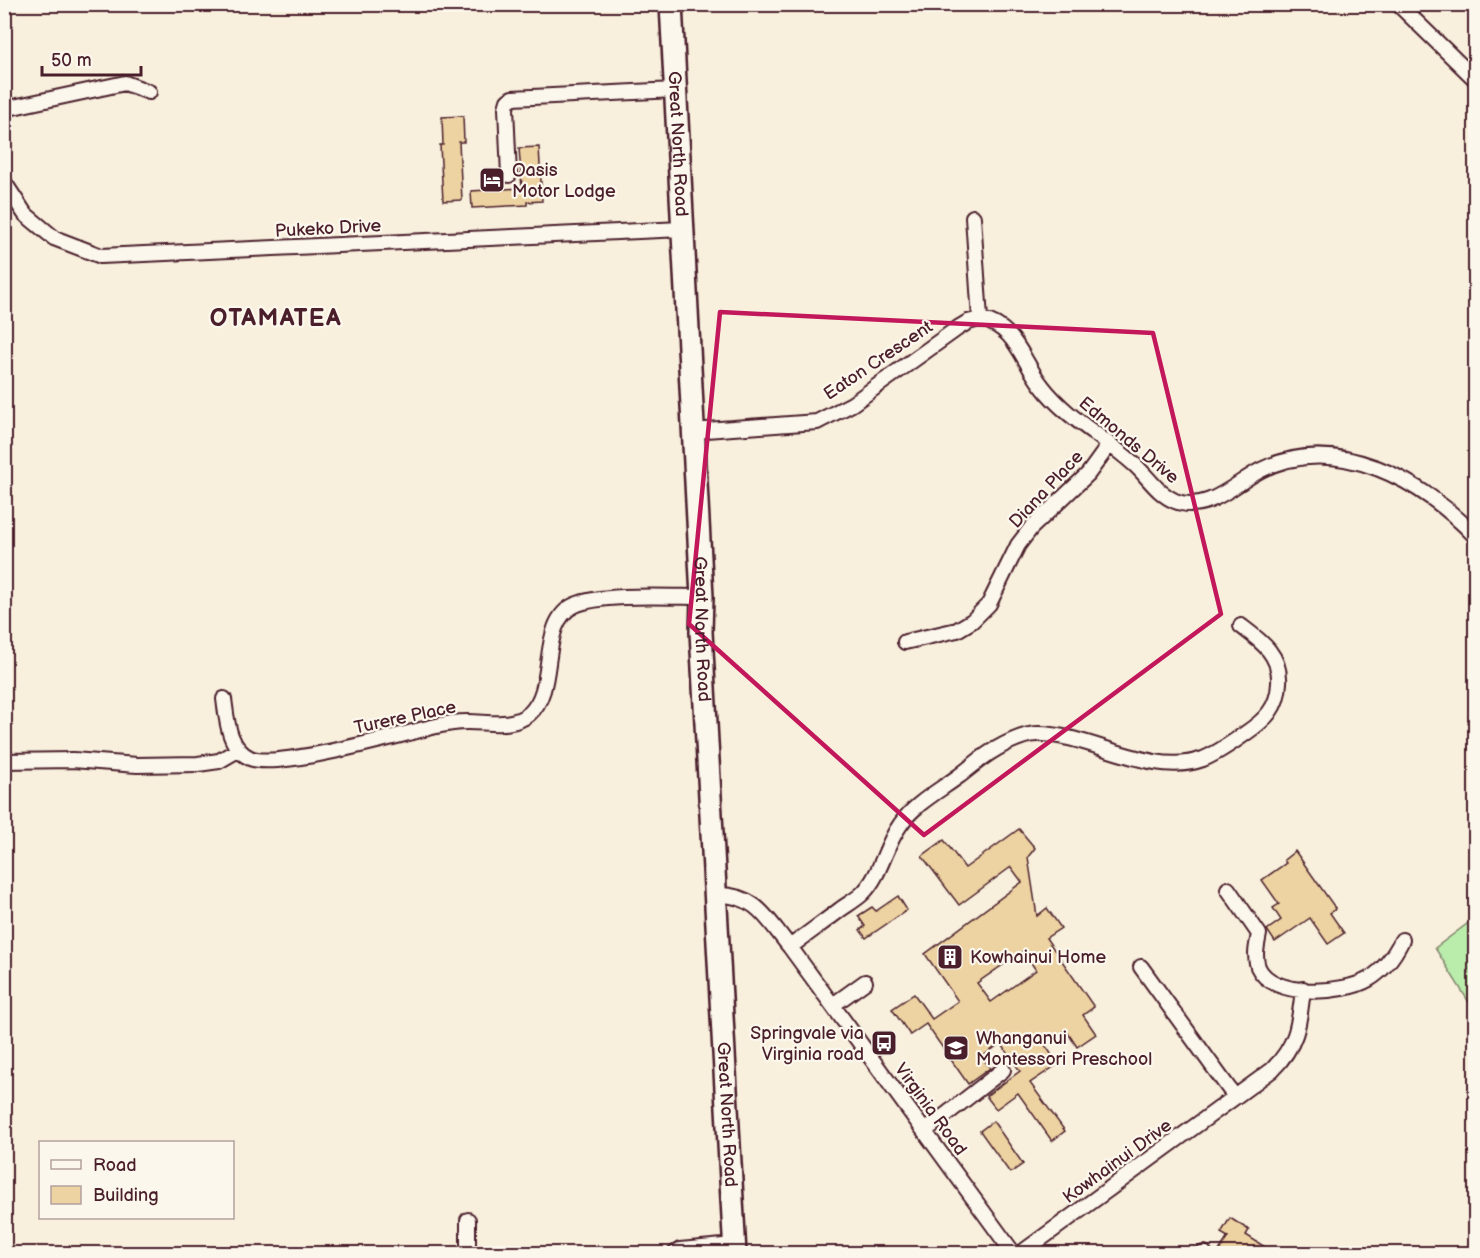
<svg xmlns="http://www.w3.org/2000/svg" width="1480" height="1258" font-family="'Balsamiq Sans',sans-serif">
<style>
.green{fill:#baecac;stroke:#82866c;stroke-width:1.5}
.building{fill:#edd3a2;stroke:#4a1f2b;stroke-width:1.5;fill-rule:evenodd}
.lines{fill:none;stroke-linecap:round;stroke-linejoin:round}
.minor-casing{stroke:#4a1f2b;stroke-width:18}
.highway-casing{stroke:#4a1f2b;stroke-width:26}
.minor{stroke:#fbf7ec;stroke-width:14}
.highway{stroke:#fbf7ec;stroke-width:21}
.marked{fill:none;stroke:#c2185b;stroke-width:4.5;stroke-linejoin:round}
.labels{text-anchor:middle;stroke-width:4.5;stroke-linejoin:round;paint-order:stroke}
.street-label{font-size:18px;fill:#4a1f2b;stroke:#fbf7ec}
.poi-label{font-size:18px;fill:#4a1f2b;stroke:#fbf7ec;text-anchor:start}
.district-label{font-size:24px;font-weight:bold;letter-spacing:1.5px;fill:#4a1f2b;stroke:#fbf7ec}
</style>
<rect width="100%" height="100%" fill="#f8f0dd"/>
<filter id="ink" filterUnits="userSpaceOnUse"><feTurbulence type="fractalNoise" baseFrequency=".0167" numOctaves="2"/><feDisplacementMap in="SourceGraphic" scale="12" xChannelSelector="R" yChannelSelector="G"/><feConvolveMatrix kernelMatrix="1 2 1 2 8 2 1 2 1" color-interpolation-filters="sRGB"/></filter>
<g filter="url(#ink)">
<path class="green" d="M1475,918v94l-40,-64z"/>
<path class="building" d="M463,116l1,26h-5l3,58 -19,1 -3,-56h3l-1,-28z
M539,147l3,54 -15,1v3l-55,3 -1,-17 51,-3 -3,-40z
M1019,829l16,19 -7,9 9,59 10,-8 14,20 -15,10 48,69 -11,8 13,19 -19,13 -11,-17 -21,15 13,19 -28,19 35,48 -13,10 -34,-48 -22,16 -10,-13 34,-25 -19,-28 -19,14 8,11 -22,16 -42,-60 -16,11 -18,-26 22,-15 18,25 26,-18 -33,-47 97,-72 -11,-15 -52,38 -37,-49 22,-16 21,28zM1023,951l13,19 -45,32 -14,-19z
M1295,851l41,58 -6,4 14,20 -16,11 -18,-26 -35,24 -8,-12 14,-10 -8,-12 6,-4 -17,-24 24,-17 -2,-3z
M898,896l9,14 -41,28 -6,-8 5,-4 -7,-10 14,-9 4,4z
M993,1121l30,43 -13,9 -30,-42z
M1230,1218l19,12 -3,5 30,19h-59l11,-17 -7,-4z"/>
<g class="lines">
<g class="minor-casing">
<path id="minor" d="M1398,4l78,76
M4,109l121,-26 24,9
M509,175l-3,-67 2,-7 4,-3 163,-8
M4,182l21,32 29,24 47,18 581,-27
M980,319c37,8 41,41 62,67 25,33 64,52 93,79 14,13 23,29 40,36 32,13 60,-18 86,-31 76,-38 163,11 215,67
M692,431l125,-9 35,-18 106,-76 10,-6 12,-3 -7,-102
M905,642l52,-12 15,-9 17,-17 29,-59 13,-17 57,-54 21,-29
M224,699c3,21 4,49 26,59 26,12 149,-23 182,-31 12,-3 24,-5 36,-5 21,0 44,6 61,-8 30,-26 8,-92 46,-109 26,-12 96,-8 127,-8
M4,761l69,-1 64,5 61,-1 21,-3 19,-11
M1228,889l31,45c-2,11 -5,22 -1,33 14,32 86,27 111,12 15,-9 25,-23 33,-39
M717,895c39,-1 50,24 73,52l224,307
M790,947c17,-13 34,-25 51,-38 7,-5 16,-10 22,-16 18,-18 22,-47 37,-68 14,-21 39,-34 59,-49 12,-9 24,-20 37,-27 12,-7 28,-15 42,-15 52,0 114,44 165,25 15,-6 29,-16 43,-26 19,-13 32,-25 33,-50 2,-28 -18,-42 -38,-57
M1141,967l94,130
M833,1005l32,-23
M925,1131l78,-61
M468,1254v-34
M674,1254l6,-4 54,-5
M1020,1254l252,-184c26,-26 27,-46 31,-81
M1202,1254l2,-1"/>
</g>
<g class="highway-casing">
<g id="highway">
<path id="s1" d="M671,4l31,593 -1,35 34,622"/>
</g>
</g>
<use href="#minor" class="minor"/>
<use href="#highway" class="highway"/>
</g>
</g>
<path class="marked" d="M720,312l433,21 68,281 -297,221 -235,-211z"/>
<defs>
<g id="hotel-square" transform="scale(1.35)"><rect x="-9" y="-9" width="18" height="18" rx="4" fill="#4a1f2b" stroke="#fbf7ec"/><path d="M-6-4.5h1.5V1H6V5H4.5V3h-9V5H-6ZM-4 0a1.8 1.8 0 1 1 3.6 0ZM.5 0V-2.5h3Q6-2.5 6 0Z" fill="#fff"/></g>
<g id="building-square" transform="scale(1.35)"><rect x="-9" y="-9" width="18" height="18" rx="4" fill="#4a1f2b" stroke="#fbf7ec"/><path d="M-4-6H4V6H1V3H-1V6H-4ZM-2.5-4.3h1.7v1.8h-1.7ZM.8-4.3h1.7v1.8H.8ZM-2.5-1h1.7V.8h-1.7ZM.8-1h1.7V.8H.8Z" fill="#fff"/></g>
<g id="bus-square" transform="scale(1.35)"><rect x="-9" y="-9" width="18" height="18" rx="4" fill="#4a1f2b" stroke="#fbf7ec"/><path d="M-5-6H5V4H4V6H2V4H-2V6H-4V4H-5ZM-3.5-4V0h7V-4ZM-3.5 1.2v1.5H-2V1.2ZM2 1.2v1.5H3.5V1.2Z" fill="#fff"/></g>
<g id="school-square" transform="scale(1.35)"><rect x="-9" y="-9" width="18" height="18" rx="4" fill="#4a1f2b" stroke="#fbf7ec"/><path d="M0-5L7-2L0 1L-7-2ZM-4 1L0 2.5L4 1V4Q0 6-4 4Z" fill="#fff"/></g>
</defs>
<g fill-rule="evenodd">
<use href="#hotel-square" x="492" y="180"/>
<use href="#building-square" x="950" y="957"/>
<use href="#bus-square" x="884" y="1043"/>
<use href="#school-square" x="956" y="1048"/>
</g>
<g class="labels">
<g class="street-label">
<text dy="6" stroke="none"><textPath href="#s1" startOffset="140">Great North Road</textPath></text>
<text transform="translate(328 228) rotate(-3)" y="6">Pukeko Drive</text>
<text transform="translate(878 360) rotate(-34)" y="6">Eaton Crescent</text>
<text transform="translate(1129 440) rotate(40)" y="6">Edmonds Drive</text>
<text transform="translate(1046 489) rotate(-47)" y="6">Diana Place</text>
<text dy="6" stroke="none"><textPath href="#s1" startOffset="626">Great North Road</textPath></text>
<text transform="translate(405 717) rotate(-12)" y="6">Turere Place</text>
<text transform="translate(931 1109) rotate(54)" y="6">Virginia Road</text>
<text dy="6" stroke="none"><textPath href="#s1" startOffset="1112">Great North Road</textPath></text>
<text transform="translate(1117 1161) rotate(-36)" y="6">Kowhainui Drive</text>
</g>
<g class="poi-label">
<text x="512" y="176">Oasis<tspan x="512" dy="21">Motor Lodge</tspan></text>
<text x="970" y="963">Kowhainui Home</text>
<text x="864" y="1039" text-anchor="end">Springvale via<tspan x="864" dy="21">Virginia road</tspan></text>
<text x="976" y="1044">Whanganui<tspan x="976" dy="21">Montessori Preschool</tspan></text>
</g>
<g class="district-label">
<text x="276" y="326">OTAMATEA</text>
</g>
</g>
<rect width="1480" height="1258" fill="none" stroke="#fbf7ec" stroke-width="24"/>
<rect x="12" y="12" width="1456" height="1234" fill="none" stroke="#4a1f2b" stroke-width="2" filter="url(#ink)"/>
<rect x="39" y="1141" width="195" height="78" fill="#fbf7ec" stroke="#b4a19f" stroke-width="1.5"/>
<rect x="51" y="1160" width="30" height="9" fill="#fbf7ec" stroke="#b4a19f" stroke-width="1.5"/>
<text x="93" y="1171" font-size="18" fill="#4a1f2b">Road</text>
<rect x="51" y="1186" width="30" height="18" fill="#edd3a2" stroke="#b4a19f" stroke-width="1.5"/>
<text x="93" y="1201" font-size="18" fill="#4a1f2b">Building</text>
<path d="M42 66v9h99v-9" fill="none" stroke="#4a1f2b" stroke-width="3"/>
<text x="51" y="66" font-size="18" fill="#4a1f2b" stroke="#fbf7ec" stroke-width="4.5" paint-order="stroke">50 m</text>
</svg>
